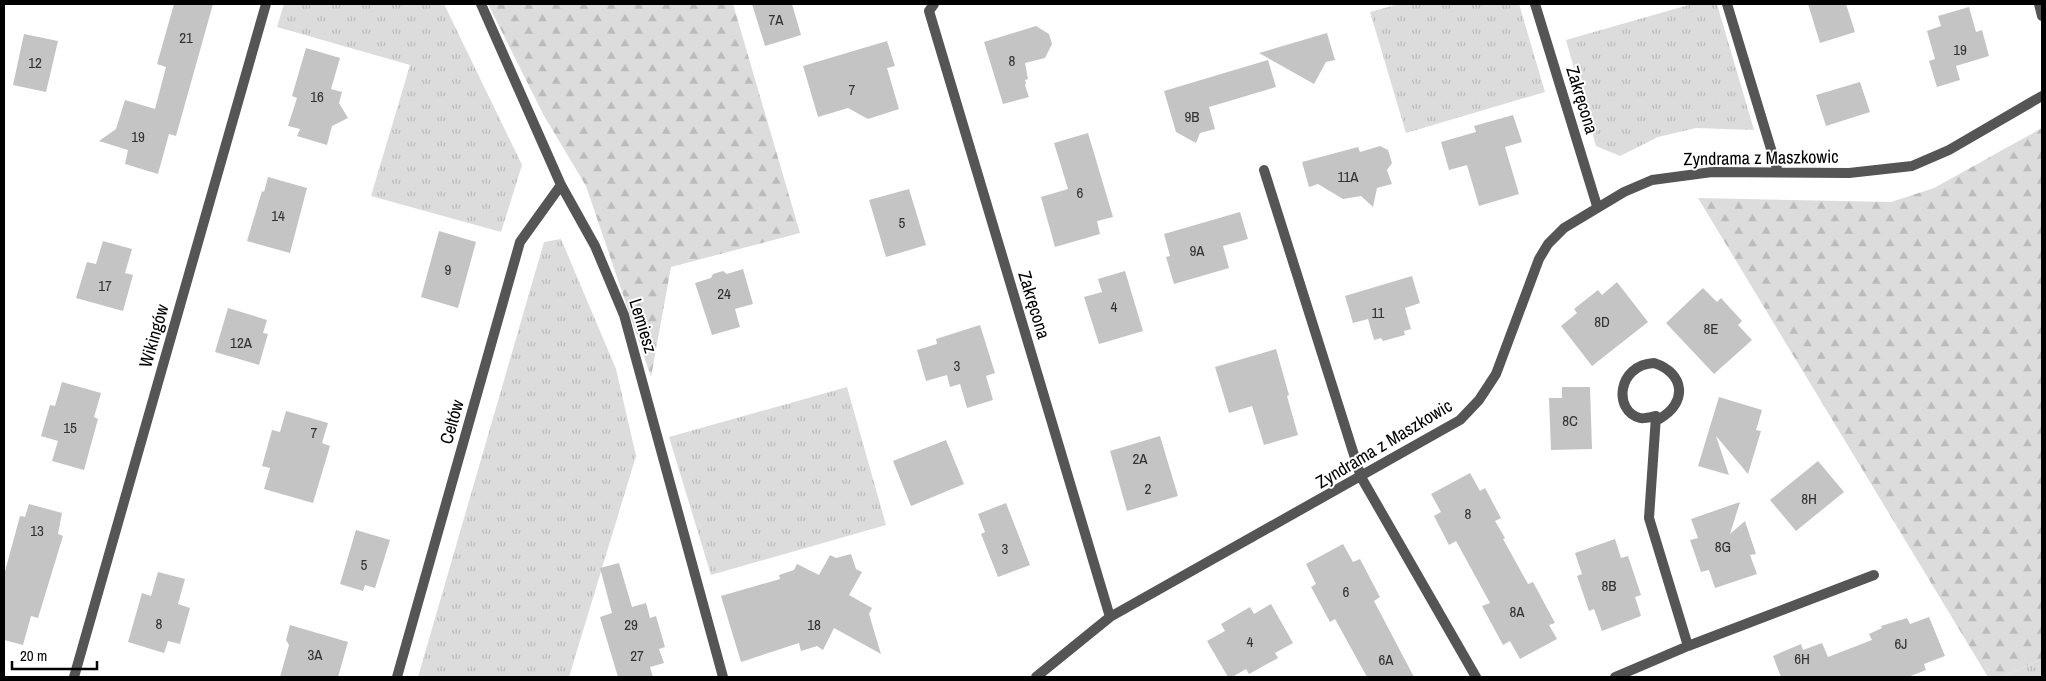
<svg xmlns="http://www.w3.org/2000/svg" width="2046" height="681" font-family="'Archivo Narrow',sans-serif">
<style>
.grass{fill:url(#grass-tufts)}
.forest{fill:url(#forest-firs)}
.building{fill:#c4c4c4}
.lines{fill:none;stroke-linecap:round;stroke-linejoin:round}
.minor{stroke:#555;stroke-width:10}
.labels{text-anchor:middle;stroke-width:4;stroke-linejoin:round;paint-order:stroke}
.number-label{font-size:15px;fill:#313131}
.street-label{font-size:18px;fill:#000;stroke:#fff}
</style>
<defs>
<pattern id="grass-tufts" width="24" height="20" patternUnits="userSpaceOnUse" patternTransform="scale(1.25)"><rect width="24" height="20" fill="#dcdcdc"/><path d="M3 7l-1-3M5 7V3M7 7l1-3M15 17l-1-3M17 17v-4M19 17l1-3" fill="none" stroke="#bbb"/></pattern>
<pattern id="forest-firs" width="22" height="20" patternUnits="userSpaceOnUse" patternTransform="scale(1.25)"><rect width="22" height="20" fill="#dcdcdc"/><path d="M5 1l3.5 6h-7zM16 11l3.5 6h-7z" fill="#bbb"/></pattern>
</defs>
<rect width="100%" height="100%" fill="#fff"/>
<path class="grass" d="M284,4h160l78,161 -21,67 -130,-36 39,-131 -133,-38z
M1399,4h120l26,88 -139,41 -36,-121z
M1692,4h25l37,126 -58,-2 -38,9 -38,19 -24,-10 -30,-106z
M561,239l55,130 20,87 -67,221h-151l126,-435z
M847,387l39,138 -175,50 -42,-138z
M2042,659v18h-41z"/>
<path class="forest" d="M488,4h245l67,229 -129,34 -20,110 -65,-191 -43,-72z
M2042,128v531l-41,18h-13l-290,-479 193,4 43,-14z"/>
<path class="building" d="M174,4h39l-37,132 -7,-2 -11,40 -33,-10 3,-14 -29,-9 17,-12 9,-29 30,9 11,-42 -9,-3z
M752,4h40l9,31 -36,11z
M1808,4h38l9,28 -35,11z
M1969,7l7,25 6,-2 7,26 -33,10 4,14 -23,7 -8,-26 6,-2 -8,-28 14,-5 -3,-10z
M1036,26l13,8 3,10 -7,14 -20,5 3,16 -3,1 1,4 -1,1 4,12 -26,7 -19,-62z
M1327,33l8,27 -9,2 -12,22 -55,-31z
M24,34l34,7 -12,51 -33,-7z
M887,41l8,25 -8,2 12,41 -31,10 -20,-11 -30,9 -15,-51z
M306,48l34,10 -9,31 11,3 -3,11 9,15 -16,8 -5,19 -30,-9 3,-7 -12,-3 9,-28 -5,-2z
M1268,60l8,27 -67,20 6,22 -15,4 -4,10 -20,-11 -12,-41z
M1860,82l10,30 -44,14 -10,-31z
M1513,115l9,27 -17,5 14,47 -40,12 -12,-41 -18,5 -8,-28 35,-10 -2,-6z
M1088,133l25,84 -16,4 3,13 -45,13 -14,-50 27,-8 -14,-46z
M1380,146l8,4 4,13 -5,7 5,14 -15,4 -4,19 -12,-11 -18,3 -25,-15 -9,3 -7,-25 56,-15 2,5z
M268,177l39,11 -17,65 -43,-12 15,-50 2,1z
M909,189l17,56 -40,12 -17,-57z
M1240,212l8,27 -25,7 6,22 -55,16 -8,-27 4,-1 -6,-22z
M439,231l37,11 -18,66 -37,-11z
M103,241l29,8 -7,24 8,2 -10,36 -47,-13 11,-36 9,2z
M743,269l10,35 -18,5 5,18 -28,8 -17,-52 16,-5 2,-4 10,-3 4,3z
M1125,271l18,60 -44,13 -15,-47 18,-5 -4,-13z
M1412,276l8,27 -15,5 6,21 -7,2 1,4 -22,6 -2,-3 -7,2 -6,-21 -15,4 -8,-27z
M1617,282l31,40 -56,44 -31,-40 16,-13 -3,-4 24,-19 4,5z
M1703,288l14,14 4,-4 21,23 -4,4 14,15 -38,34 -48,-51z
M228,308l39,12 -4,13 5,1 -9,31 -44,-13z
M980,325l15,48 -9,3 7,24 -26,8 -7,-24 -10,3 -3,-12 -21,6 -9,-31 20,-6 -1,-5z
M1276,349l13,46 -2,1 11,39 -34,10 -12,-39 -23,7 -14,-46z
M62,382l39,11 -7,24 4,2 -14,51 -32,-9 6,-20 -17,-5 9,-31 5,1z
M1562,387h28l2,62 -41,1 -2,-52h13z
M1719,397l43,13 -6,20 5,1 -13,43 -32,-38 13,39 -31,-9z
M286,411l42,12 -6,20 8,3 -17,57 -49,-14 6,-21 -8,-2 10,-36 8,2z
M1160,436l18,60 -51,15 -17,-60z
M946,440l18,44 -53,22 -18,-45z
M1818,461l26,31 -48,39 -26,-31z
M1470,473l10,18 5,-3 16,30 -6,3 10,17 -2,1 25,45 5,-2 22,41 -6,2 8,14 -37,20 -10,-18 -7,4 -21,-39 8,-3 -34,-62 -7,4 -15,-29 7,-4 -10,-18z
M1740,502l-10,32 15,-13 11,33 -6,1 7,19 -42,14 -6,-18 -8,2 -11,-32 8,-2 -7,-19z
M1006,503l24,62 -32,12 -17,-43 4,-2 -7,-18z
M29,504l33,9 -4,21 5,2 -25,82 -7,-2 -8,29 -19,-5v-65l16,-59 5,1z
M356,530l34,10 -15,48 -10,-3 -2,6 -23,-7z
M1615,539l6,19 7,-2 13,39 -6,2 6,19 -39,15 -8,-22 -5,2 -12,-35 5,-2 -7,-21z
M1343,544l10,18 7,-3 20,38 -6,4 40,76h-47l-32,-58 -5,3 -19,-35 5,-3 -10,-20z
M851,554l5,15 6,3 -13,23 23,13 -3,6 12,40 -47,-26 -11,22 -6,-4 -16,5 -2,-8 -58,19 -20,-66 59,-17 -1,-4 15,-5 3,-6 22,11 11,-20 6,3z
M619,563l13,44 14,-4 4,15 6,-2 9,31 -6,2 5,14 -14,4 3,10h-35l-18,-60 12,-4 -12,-45z
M158,572l27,7 -7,25 12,4 -10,36 -12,-3 -4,12 -36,-11 14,-49 9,3z
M1271,604l22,39 -18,10 3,5 -29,16 -3,-5 -14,8h-4l-21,-36 18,-10 -4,-7 29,-17 4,7z
M1929,617l16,39 -21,8 2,6 -18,7h-127l-8,-21 28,-12 2,6 19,-7 6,14 44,-17 -3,-6 13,-6 -1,-2 26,-8 3,6z
M290,625l58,17 -10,35h-58l9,-32 -3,-5z"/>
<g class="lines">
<path class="minor" d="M481,4l80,181 34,61 29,69 99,362
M934,4l-5,7 181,606
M1535,4l62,202
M1727,4l51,168
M2039,4l3,12
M1264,170l97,307 115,200
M1654,363c31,10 34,40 5,56l-3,-3c-5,1 -12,3 -16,2 -27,-7 -23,-53 14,-55z
M1656,416l-7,102 39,128
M74,677l192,-673
M397,677l123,-435 41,-57
M1036,677l74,-60 350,-197 19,-20 17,-26 43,-115 9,-15 16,-16 60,-36 28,-12 60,-8 137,1 63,-7 37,-16 93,-54
M1615,677l73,-31 186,-71"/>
</g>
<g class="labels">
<g class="number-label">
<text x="776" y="25">7A</text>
<text x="186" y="43">21</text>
<text x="1960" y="55">19</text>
<text x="1012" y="66">8</text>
<text x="35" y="68">12</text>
<text x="852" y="95">7</text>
<text x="317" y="102">16</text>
<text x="1192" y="122">9B</text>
<text x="138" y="142">19</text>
<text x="1348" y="182">11A</text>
<text x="1080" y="198">6</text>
<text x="278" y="221">14</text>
<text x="902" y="228">5</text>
<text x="1197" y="256">9A</text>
<text x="448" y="275">9</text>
<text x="105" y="291">17</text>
<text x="724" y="299">24</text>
<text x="1114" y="312">4</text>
<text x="1378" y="318">11</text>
<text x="1602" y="327">8D</text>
<text x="1711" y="334">8E</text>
<text x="241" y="348">12A</text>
<text x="957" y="371">3</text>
<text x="1570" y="426">8C</text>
<text x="70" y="433">15</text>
<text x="314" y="438">7</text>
<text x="1140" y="464">2A</text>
<text x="1148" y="494">2</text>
<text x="1809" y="504">8H</text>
<text x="1468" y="519">8</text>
<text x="37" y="536">13</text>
<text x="1723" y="552">8G</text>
<text x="1005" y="554">3</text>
<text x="364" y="570">5</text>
<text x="1609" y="591">8B</text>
<text x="1346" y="597">6</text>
<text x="1517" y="617">8A</text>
<text x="159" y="629">8</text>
<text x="631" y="630">29</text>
<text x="814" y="630">18</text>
<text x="1250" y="647">4</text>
<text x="1901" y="649">6J</text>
<text x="315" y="660">3A</text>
<text x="637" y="661">27</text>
<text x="1802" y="664">6H</text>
<text x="1386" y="665">6A</text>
</g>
<g class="street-label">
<text transform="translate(1582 100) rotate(73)" y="6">Zakręcona</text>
<text transform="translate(1761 158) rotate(-1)" y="6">Zyndrama z Maszkowic</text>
<text transform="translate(1034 305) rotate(73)" y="6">Zakręcona</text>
<text transform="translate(643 326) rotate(73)" y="6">Lemiesz</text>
<text transform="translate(154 336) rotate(-74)" y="6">Wikingów</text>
<text transform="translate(452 422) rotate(-74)" y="6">Celtów</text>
<text transform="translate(1384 444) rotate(-31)" y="6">Zyndrama z Maszkowic</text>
</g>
</g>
<rect width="2046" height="681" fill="none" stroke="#000000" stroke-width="10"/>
<path d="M12 661v8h85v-8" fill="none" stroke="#000000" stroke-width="2.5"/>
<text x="20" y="661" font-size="15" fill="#000000" stroke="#ffffff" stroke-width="4" paint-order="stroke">20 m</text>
</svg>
